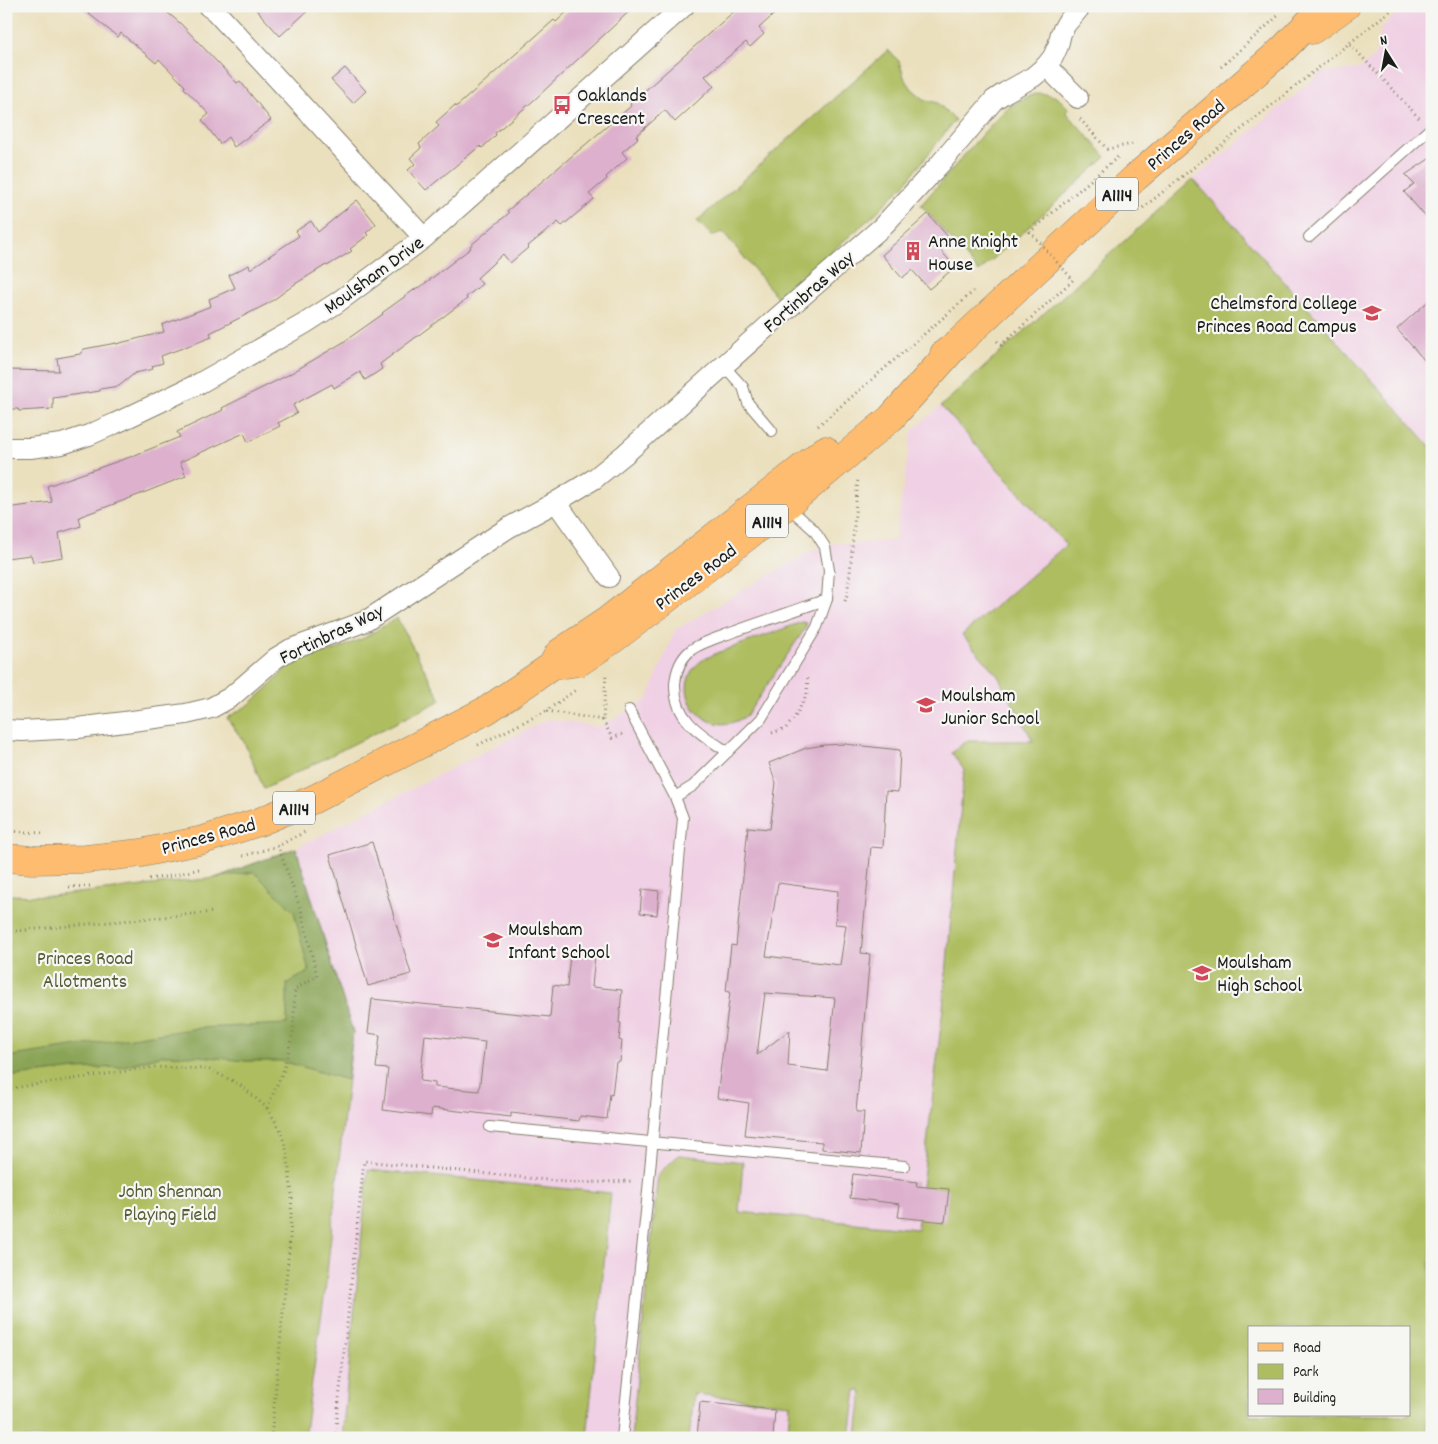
<svg xmlns="http://www.w3.org/2000/svg" width="1438" height="1444" font-family="Dekko,sans-serif">
<style>
.built{fill:#f0d0e4;fill-rule:evenodd}
.green{fill:#adbd5f;stroke:#646c3e;fill-rule:evenodd}
.forest{fill:#8aa456;stroke:#536039}
.building{fill:#ddb1ce;fill-rule:evenodd}
.lines{fill:none;stroke-linecap:round;stroke-linejoin:round}
.service-casing{stroke:#847e6d;stroke-width:12}
.minor-casing{stroke:#847e6d;stroke-width:22}
.primary-casing{stroke:#847e6d;stroke-width:29}
.path{stroke:#847e6d;stroke-width:3;stroke-dasharray:1 4;stroke-linecap:butt}
.service{stroke:#fff;stroke-width:10}
.minor{stroke:#fff;stroke-width:20}
.primary{stroke:#fdbc6f;stroke-width:28}
.path-bridge{stroke:#847e6d;stroke-width:3;stroke-dasharray:1 4;stroke-linecap:butt}
.labels{text-anchor:middle;stroke-width:4.5;stroke-linejoin:round;paint-order:stroke}
.shield{fill:#f6f6f2;stroke:#5d5d5c;stroke-width:1}
.shield-label{font-size:19px;font-weight:bold;fill:#1c1c1c}
.poi-label{font-size:20px;fill:#1c1c1c;stroke:#f6f6f2;text-anchor:start}
.street-label{font-size:20px;fill:#1c1c1c;stroke:#f6f6f2}
.park-label{font-size:20px;fill:#565c37;stroke:#f6f6f2}
</style>
<rect width="100%" height="100%" fill="#f6f6f2"/>
<filter id="ink" filterUnits="userSpaceOnUse"><feTurbulence type="fractalNoise" baseFrequency=".02" numOctaves="2"/><feDisplacementMap in="SourceGraphic" scale="10" xChannelSelector="R" yChannelSelector="G"/><feConvolveMatrix kernelMatrix="1 2 1 2 8 2 1 2 1" color-interpolation-filters="sRGB"/></filter>
<filter id="wash" filterUnits="userSpaceOnUse"><feTurbulence type="fractalNoise" baseFrequency=".0096" numOctaves="4" result="noise"/><feDisplacementMap in="SourceGraphic" scale="20" xChannelSelector="R" yChannelSelector="G"/><feGaussianBlur stdDeviation="1.12" result="paint"/><feColorMatrix in="noise" values="0 0 0 0 0 0 0 0 0 0 0 0 0 0 0 0 0 1.4 0 .05"/><feComposite in="paint" operator="in"/></filter>
<g filter="url(#wash)">
<rect width="100%" height="100%" fill="#ebe0be"/>
<path class="built" d="M1406,6h26v1166l-5,266h-1123l21,-147 28,-259 -57,-184 252,-129 51,8 48,-27 28,-70 135,-79 25,-8 16,1 44,-4 17,-109 93,-81 188,-171 128,-106 38,-4 16,-14 7,-29zM1249,1328h160v87h-160z"/>
<path class="green" d="M888,50l11,11 5,16 8,12 12,10 14,4 17,17 -51,65 -28,28 -98,85 -55,-66 -11,4 -15,-15z
M1037,93c18,2 19,2 32,16l-3,3 40,45 -127,115 -58,-67 65,-75 20,-21 16,-10z
M1193,179l239,269v724l-5,266h-564l-6,-1 5,-46 -6,-1 -6,47 -62,-6 2,-27 -96,-10 -5,44h-58l27,-264 21,-19 64,7 -4,50 178,17 26,-221 21,-238 -12,-17 14,-12h67l-35,-65 -36,-41 104,-90 -125,-139zM1249,1328h160v87h-160z
M397,618l44,82 -177,89 -20,-47 -17,-24 23,-14 22,-20 14,-16 19,-10 28,-7 31,-13z
M802,622l4,1v4l-59,88c-39,30 -82,-24 -47,-53 5,-4 11,-6 17,-9z
M296,848l57,184 -28,259 -21,147h-298v-543l45,1 164,-18z
M368,1170l243,23 -24,245h-245z"/>
<path class="forest" d="M296,848l57,184 -6,48 -65,-19h-36l-46,-5 -37,-1 -42,12 -46,2 -69,8v-20l192,-29 89,-4v-41l22,-11 -15,-60 -40,-40 -39,6z"/>
<g id="blocks">
<path class="building" d="M79,6h81l21,18 56,59 3,-2 31,39 -37,27 -6,-10 -8,7 -18,-24 7,-6 -25,-26 1,-2 -26,-27 -3,4 -35,-30 -3,4z
M253,6h60l-33,30z
M573,6h62l-102,95 -38,32 1,2 -14,13 -2,-2 -54,44 -18,-20 7,-6 -5,-6 11,-10 -2,-4 20,-18 -3,-4 19,-17 1,2 98,-87 2,2z
M740,6h43l-24,22 5,6 -14,13 -4,-5 -41,34 9,10 -39,36 -10,-12 -29,26 2,2 -16,14 5,6 -21,19 1,2 -18,15 5,5 -32,27 -4,-4 -30,24 1,1 -19,16 -7,-9 -26,24 5,6 -16,13 1,2 -87,65 2,5 -17,11 -5,-8 -26,16 -2,-4 -39,21 4,8 -19,10 2,3 -32,16 -4,-9 -64,29 6,14 -53,21 -54,20 2,9 -22,7 4,24 -30,5 -2,-7 -25,3v-50l46,-6 -5,-16 83,-29 50,-20 -3,-5 46,-22 -1,-2 66,-33 54,-32 41,-29 -1,-1 36,-26 1,1 52,-40 -1,-2 39,-33 -2,-2 124,-105 -1,-2z
M345,68l21,23 -13,12 -22,-23z
M1432,157v67l-28,-32 10,-8 -9,-9z
M357,200l19,24 -10,9 2,2 -18,14 2,2 -25,15 -1,-1 -31,19 -26,19 -59,30 2,4 -51,19 2,7 -11,3 1,3 -18,4 -16,13 -19,3v2l-47,7v11l-34,2 -1,-2h-12v-39l53,1 -2,-13 23,-4 4,-5 32,-6v1l48,-12 -2,-7 49,-19 -2,-7 26,-11 -6,-13 20,-10 1,4 49,-33 -3,-5 15,-10 7,11z
M928,214l21,24 -11,9 17,20 -26,22 -17,-19 -10,8 -20,-23z
M1432,298v71l-35,-40z
M845,744l55,6 -2,42 -12,-1 -3,57 -12,-1 -10,106 9,1 -14,158h8l-3,41 -39,-4v-7l-77,-7 4,-32 -32,-5 13,-106 -4,-1 5,-46 5,1 12,-119 22,2 6,-46 -7,-20 37,-15 18,-3zM778,883l60,8 -3,33 11,1 -6,40 -74,-9zM765,993l70,5 -8,73 -39,-5 2,-36 -33,25z
M372,842l39,132 -43,12 -38,-131z
M642,889l17,2 -2,24 -17,-2z
M570,953l25,2 -3,32 30,3 -3,33h2l-2,17 3,1 -2,21h-4l-4,33 -2,-1 -3,25 -27,-3 -1,5 -68,-8v4l-79,-9 -1,8 -48,-6 5,-41 -12,-1 4,-33 -12,-2 4,-34 178,18 3,-32 14,2zM425,1035l60,7 -6,49 -44,-4v-4l-15,-2z
M853,1174l64,8 -1,4 33,3 -4,33 -47,-5 2,-13 -50,-6z
M700,1402l75,8 -2,28h-76z"/>
</g>
</g>
<g filter="url(#ink)">
<use href="#blocks" fill-opacity="0" stroke="#847e6d" stroke-width="1"/>
<g class="lines">
<g class="service-casing">
<path id="service" d="M1309,237l123,-110
M724,366l19,21 5,16 24,28
M728,752c-26,-17 -54,-32 -53,-68 1,-13 5,-25 16,-34 11,-8 32,-14 45,-19 31,-11 61,-21 91,-32
M675,797l18,-11 68,-67 56,-92 10,-28 2,-29 -4,-23 -11,-17 -27,-24
M490,1127l414,39
M622,1438l24,-226 37,-394 -8,-21 -46,-87"/>
</g>
<g class="minor-casing">
<path id="minor" d="M208,6l7,5 209,227
M1046,66l32,32
M6,448h24l32,-4 27,-9 25,-11 86,-41 104,-59 34,-22 86,-64 260,-232
M556,502l53,75
M6,730l16,1 56,-3 108,-14 25,-6 20,-11 45,-39 15,-9 75,-28 142,-93 48,-26 38,-23 31,-25 153,-137 104,-90 58,-63 54,-64 12,-8 27,-15 13,-11 7,-9 5,-11 3,-13 5,-9 15,-18"/>
</g>
<g class="primary-casing">
<path id="primary" d="M1312,30l34,-24
M944,354l14,-11 178,-166 146,-127 43,-44
M553,664l6,-11 49,-33 217,-170
M6,858l26,2 54,-1 55,-6 62,-13 56,-18 55,-23 173,-89 65,-44 27,-4 33,-22 53,-40 121,-94 105,-88 67,-75"/>
</g>
<path class="path" d="M1350,44l69,74
M1221,67l59,-53
M1080,119l27,30 26,-5
M1139,211l257,-205
M997,341l4,4 8,-7
M818,426l156,-135
M845,601l2,-6 3,-22 8,-95
M547,711l56,9 3,-46
M603,720l9,18 11,-4
M772,733l14,-5 9,-11 12,-23 1,-18
M478,745l68,-34 31,-22
M6,831l37,2
M243,856l35,-10 27,-14
M149,879l22,-3 28,-7
M69,887l22,-1
M6,932l208,-20
M6,1089l148,-22 54,2 31,15 28,24 13,21 7,23 5,43 -2,43 -19,200
M267,1108l17,-39 9,-37 2,-43 22,-13 -15,-63 -24,-67
M335,1438l29,-277 212,22 57,-2"/>
<use href="#service" class="service"/>
<use href="#minor" class="minor"/>
<use href="#primary" class="primary"/>
<path class="path-bridge" d="M1009,338l64,-58 -43,-48 89,-76"/>
</g>
</g>
<defs>
<g id="bus-bare" transform="scale(1.5)"><path d="M-5-6H5V4H4V6H2V4H-2V6H-4V4H-5ZM-3.5-4V0h7V-4ZM-3.5 1.2v1.5H-2V1.2ZM2 1.2v1.5H3.5V1.2Z" fill="#d1495b" stroke="#f6f6f2" stroke-width="2.5" paint-order="stroke"/></g>
<g id="building-bare" transform="scale(1.5)"><path d="M-4-6H4V6H1V3H-1V6H-4ZM-2.5-4.3h1.7v1.8h-1.7ZM.8-4.3h1.7v1.8H.8ZM-2.5-1h1.7V.8h-1.7ZM.8-1h1.7V.8H.8Z" fill="#d1495b" stroke="#f6f6f2" stroke-width="2.5" paint-order="stroke"/></g>
<g id="university-bare" transform="scale(1.5)"><path d="M0-5L7-2L0 1L-7-2ZM-4 1L0 2.5L4 1V4Q0 6-4 4Z" fill="#d1495b" stroke="#f6f6f2" stroke-width="2.5" paint-order="stroke"/></g>
<g id="school-bare" transform="scale(1.5)"><path d="M0-5L7-2L0 1L-7-2ZM-4 1L0 2.5L4 1V4Q0 6-4 4Z" fill="#d1495b" stroke="#f6f6f2" stroke-width="2.5" paint-order="stroke"/></g>
</defs>
<g fill-rule="evenodd">
<use href="#bus-bare" x="562" y="105"/>
<use href="#building-bare" x="913" y="251"/>
<use href="#university-bare" x="1372" y="313"/>
<use href="#school-bare" x="926" y="705"/>
<use href="#school-bare" x="493" y="940"/>
<use href="#school-bare" x="1202" y="973"/>
</g>
<g class="labels">
<g class="shield">
<rect x="1096" y="177.5" width="42" height="33" rx="4"/>
<rect x="746" y="504.5" width="42" height="33" rx="4"/>
<rect x="273" y="791.5" width="42" height="33" rx="4"/>
</g>
<g class="shield-label">
<text x="1117" y="201">A1114</text>
<text x="767" y="528">A1114</text>
<text x="294" y="815">A1114</text>
</g>
<g class="poi-label">
<text x="577" y="101">Oaklands<tspan x="577" dy="23">Crescent</tspan></text>
<text x="928" y="247">Anne Knight<tspan x="928" dy="23">House</tspan></text>
<text x="1357" y="309" text-anchor="end">Chelmsford College<tspan x="1357" dy="23">Princes Road Campus</tspan></text>
<text x="941" y="701">Moulsham<tspan x="941" dy="23">Junior School</tspan></text>
<text x="508" y="935">Moulsham<tspan x="508" dy="23">Infant School</tspan></text>
<text x="1217" y="968">Moulsham<tspan x="1217" dy="23">High School</tspan></text>
</g>
<g class="street-label">
<text transform="translate(1185 134) rotate(-41)" y="7">Princes Road</text>
<text transform="translate(373 274) rotate(-36)" y="7">Moulsham Drive</text>
<text transform="translate(808 291) rotate(-41)" y="7">Fortinbras Way</text>
<text transform="translate(695 576) rotate(-37)" y="7">Princes Road</text>
<text transform="translate(331 633) rotate(-26)" y="7">Fortinbras Way</text>
<text transform="translate(208 835) rotate(-15)" y="7">Princes Road</text>
</g>
<g class="park-label">
<text x="85" y="964">Princes Road<tspan x="85" dy="23">Allotments</tspan></text>
<text x="170" y="1197">John Shennan<tspan x="170" dy="23">Playing Field</tspan></text>
</g>
</g>
<rect width="1438" height="1444" fill="none" stroke="#f6f6f2" stroke-width="25"/>
<rect x="1248" y="1326" width="162" height="90" fill="#f6f6f2" stroke="#9f9f9c"/>
<rect x="1258" y="1343" width="25" height="8" fill="#fdbc6f" stroke="#9f9f9c"/>
<text x="1293" y="1352" font-size="15" fill="#1c1c1c">Road</text>
<rect x="1258" y="1364" width="25" height="15" fill="#adbd5f" stroke="#9f9f9c"/>
<text x="1293" y="1376" font-size="15" fill="#1c1c1c">Park</text>
<rect x="1258" y="1389" width="25" height="15" fill="#ddb1ce" stroke="#9f9f9c"/>
<text x="1293" y="1402" font-size="15" fill="#1c1c1c">Building</text>
<g transform="translate(1386 52) rotate(349)" stroke="#f6f6f2" stroke-width="4" paint-order="stroke">
<path d="M0-4L9 19L0 12L-9 19Z" fill="#1c1c1c"/>
<text y="-8" font-size="14" font-weight="bold" text-anchor="middle" fill="#1c1c1c">N</text>
</g>
</svg>
